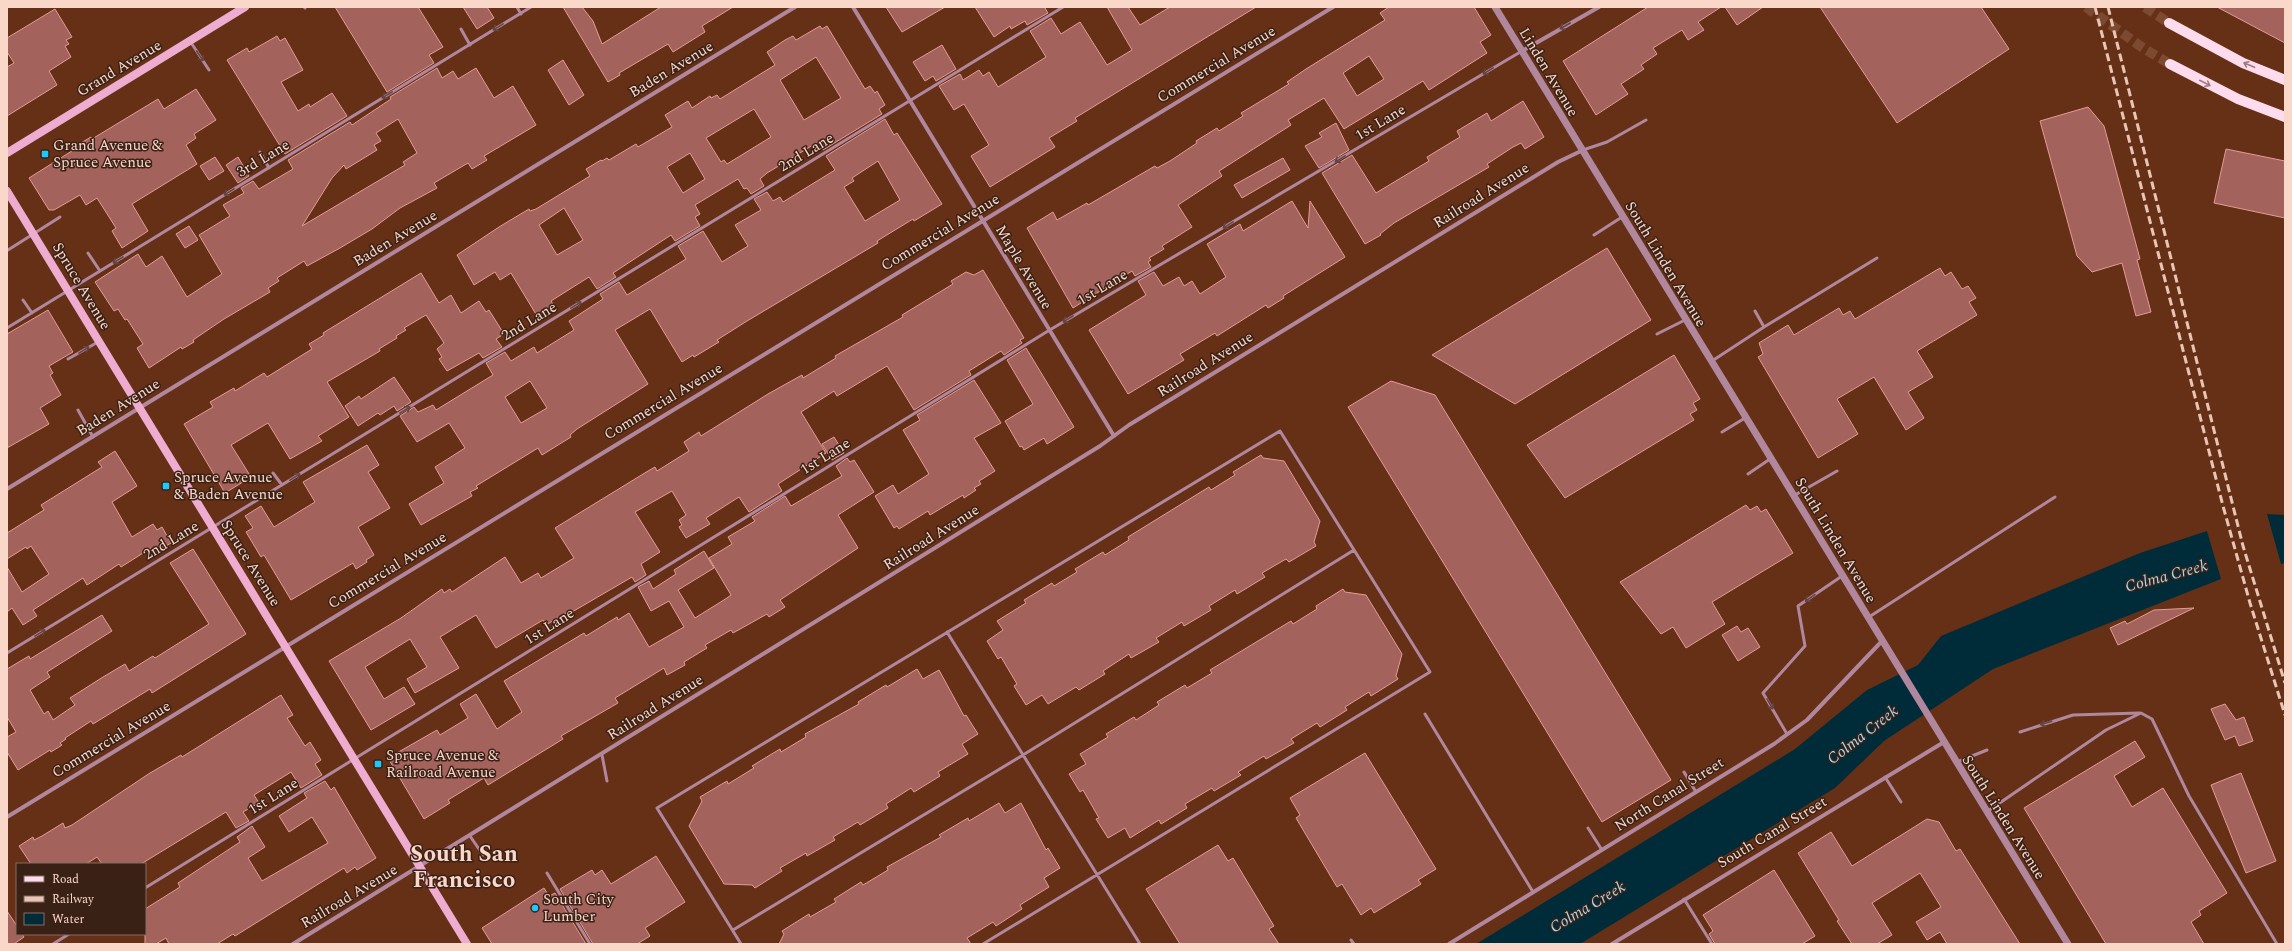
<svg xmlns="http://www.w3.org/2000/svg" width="2292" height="951" font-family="Spectral,serif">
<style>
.water{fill:#002c3a}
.building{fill:#a4625d;stroke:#e39c96;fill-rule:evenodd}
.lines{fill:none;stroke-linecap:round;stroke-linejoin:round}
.primary-tunnel{stroke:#7c4931;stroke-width:10;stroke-dasharray:10 5;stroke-linecap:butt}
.service{stroke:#b0879d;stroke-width:3}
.minor{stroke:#b0879d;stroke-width:4}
.tertiary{stroke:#b0879d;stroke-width:7}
.secondary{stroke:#eeacd1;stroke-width:8}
.primary{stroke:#fedcee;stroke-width:10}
.rail{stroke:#e9c5b6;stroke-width:3;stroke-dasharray:8 4;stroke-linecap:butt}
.oneway{stroke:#634545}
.oneway2{stroke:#9c7e82}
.poi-dot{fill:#1bc9fc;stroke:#3a2116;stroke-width:1.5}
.labels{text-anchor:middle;stroke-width:3;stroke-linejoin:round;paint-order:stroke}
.street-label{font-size:15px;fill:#f9d7c9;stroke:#3a2116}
.poi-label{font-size:15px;fill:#f9d7c9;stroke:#3a2116;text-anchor:start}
.water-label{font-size:16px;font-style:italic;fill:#a2d9f0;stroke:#3a2116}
.town-label{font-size:23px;font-weight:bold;fill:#f9d7c9;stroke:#3a2116}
</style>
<rect width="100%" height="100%" fill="#663016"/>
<path class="water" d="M2267,514l18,1v48l-4,1z
M2207,531l14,48 -228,90 -109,72 -49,47 -255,156h-104l319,-195 72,-59 51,-25 23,-29 199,-83z"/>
<path class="building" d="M335,7h83l25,40 -14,8 5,8 -47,29z
M463,7h24l7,11 -17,11z
M563,7h19l11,14 9,23 59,-37h72l-31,19 3,6 -32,20 -5,-8 -49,29 1,2 -12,7z
M886,7h59l-43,25z
M975,7h73l-3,1 3,5 -21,12 -2,-4 -14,8 -1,-3 -16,11z
M1107,7h21l12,18 30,-18h86l-181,111 2,3 -28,17 6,9 -65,40 -19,-31 18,-11 -25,-41 -10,6 -15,-24 21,-12 3,6 16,-10 4,6 6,-4 9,15 48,-30 -16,-26 21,-13 10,16 19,-12 27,43 25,-15z
M1389,7h85l17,28 -11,7 7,11 -58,37 -6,-9 -79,48 -20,-31 -36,22 3,5 -72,46 3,5 -44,29 14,22 -30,19 2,3 -15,9 2,2 -3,2 3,5 -16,9 -3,-5 -59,37 -46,-80 26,-16 4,8 30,-17 1,2 67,-39 2,2 13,-7 27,-18 -1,-2 21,-13 2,3 24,-15 -2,-3 48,-29 -2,-2 19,-13 79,-49 -5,-7zM1369,56l15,23 -27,17 -14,-23z
M1648,7h73l-23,15 6,8 -16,10 -6,-10 -29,18 4,6 -16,11 3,4 -23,15 7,10 -32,21 -33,-54z
M1725,7h38l-26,18z
M1820,7h161l28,42 -112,74z
M2217,7h68v36z
M55,9l17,28 -6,3 3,4 -4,2 6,11 -22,14 8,14 -50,31v-49l7,-4 -7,-11v-14z
M820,26l2,3 5,-3 38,63 5,-3 5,7 2,-2 8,14 -6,4 3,5 -59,36 -5,-8 -51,31 -7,6 4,7 -13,8 -4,-6 -3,1 -6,-10 -43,26 5,9 -5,3 5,9 -25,15 -4,-6 -58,38 3,4 -19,12 -8,-12 -38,24 3,5 -17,10 -26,-43 -11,7 -5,-8 -21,13 -17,-30 42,-28 30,-18 1,2 6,-2 54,-33 -4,-7 15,-9 1,1 5,-3 2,2 27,-16 2,3 34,-20 -7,-12 23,-14 4,7 18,-12 1,2 6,-3 3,4 55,-34 -8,-13 18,-12 8,-4 3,4zM816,57l25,41 -37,22 -24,-40zM754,109l17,28 -44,27 -3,-4 -3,2 -15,-24zM690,153l15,26 -22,14 -16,-26zM564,208l19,32 -26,15 -18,-30z
M277,36l3,5 5,-3 18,32 -22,12 17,29 11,-7 1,3 22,-14 15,23 -62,38 -58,-94 20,-12 2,4z
M942,45l14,24 -20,12 -3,-5 -8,5 -12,-19z
M563,60l21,35 -15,10 -21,-35z
M437,68l5,10 11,-7 5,8 18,-11 18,30 19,-12 23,39 -52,31 3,4 -15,9 -4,-6 -34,20 3,5 -37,20 -28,21 -32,19 -33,18 -3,-5 -27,17 2,3 -11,7 2,4 -46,27 -31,21 1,2 -12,7 -1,-2 -32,21 -12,-20 6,-4 -16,-25 -2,1 -7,-11 -4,2 -19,-29 43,-28 8,13 16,-11 25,41 35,-23 -23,-39 31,-19 -7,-11 21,-12 -3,-5 12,-7 6,8 34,-20 -5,-9 62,-38 2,3 39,-26 -1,-2zM398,119l19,34 -14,9 2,3 -103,61 30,-48 12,-13 2,4 31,-19 -3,-5 7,-4 -5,-8z
M196,89l20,31 -22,14 2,4 -10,7 11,19 -65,40 16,27 -26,17 -10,-17 4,-3 -19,-30 -11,7 -6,-10 -26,15h-5l-20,-32 46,-29 -1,-2 17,-10 1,2 66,-40 6,10z
M1523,101l21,36 -19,12 -4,-6 -8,4 -26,17 2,3 -95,56 -14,11 1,1 -16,9 -43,-71 30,-18 24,38 53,-32 -2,-4 33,-20 -3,-6 30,-18 4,8z
M2088,107l16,19 36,133 -3,1 14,52 -15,4 -14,-53 -30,9 -15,-16 -37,-135z
M885,119l9,16 3,-2 45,71 -28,17 -1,-2 -36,22 1,2 -131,78 -30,19 2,2 -25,15 -1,-2 -11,7 -32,-53 -35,21 33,54 -71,45 -7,6 1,2 -29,18 -4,-7 -62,38 2,2 -8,4 2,4 -51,29 -12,-21 35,-21 -9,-16 30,-19 -16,-25 -32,19 -17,-26 14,-9 4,5 15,-7 3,5 57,-35 -7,-12 19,-11 6,9 23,-14 3,6 37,-23 -5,-9 34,-22 -3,-5 19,-12 8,13 59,-36 -8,-13 25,-15 19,31 26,-16 -13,-21 26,-15 -7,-11 13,-7 6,9 7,-4 3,5 52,-32 -9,-14zM878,161l22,39 -35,21 -21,-34 10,-6 -2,-3zM530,381l17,27 -26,15 -16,-26z
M1336,123l13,27 -30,18 -14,-22 17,-9 -3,-4z
M2226,149l59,12v57l-71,-15z
M215,157l9,14 -15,9 -9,-14z
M238,157l11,19 -11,7 -12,-18z
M1283,158l7,12 -48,28 -8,-13z
M1292,201l16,27 2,-27 35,56 -62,39 1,2 -16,10 -2,-3 -49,31 -2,-3 -35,21 4,6 -56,34 -39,-64 57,-35 -8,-14 16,-9 9,14 16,-9 5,9 8,-5 8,13 26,-17 -19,-33 33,-20 3,7z
M189,226l9,14 -13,8 -9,-14z
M1607,248l44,72 -136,84 -83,-49z
M1940,268l5,8 6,-4 11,17 6,-3 8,12 -7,4 8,13 -60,36 16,26 -25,15 16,26 -18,12 -32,-53 -37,22 21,35 -40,24 -60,-101 5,-3 -4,-11 29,-18 6,10 45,-27 4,7 7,-4 5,8z
M983,270l41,68 -4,2 2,3 -18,12 -3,-4 -32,20 2,4 -57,35 -27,-44 -50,30 -3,-5 -33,21 25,41 -48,31 4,7 -33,21 -10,-15 -33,21 4,6 -24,14 -7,-11 3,-2 -3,-5 7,-5 -14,-24 -37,21 25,40 -19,12 5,11 -11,7 -3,-5 -60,35 -1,-2 -25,15 -3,-5 -47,28 -20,-33 -36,22 19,31 -44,25 -8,-14 20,-12 -17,-28 -45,28 19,32 20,-12 11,17 -44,26 -42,-69 72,-43 41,-29 2,4 6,-4 2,3 53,-35 16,26 17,-10 3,5 33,-20 -19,-30 93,-57 7,-4 2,4 32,-20 -5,-9 15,-10 2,4 67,-42 34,-19 1,3 33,-20 -1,-2 68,-39 -1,-2 51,-31 -2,-3 15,-9 8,3z
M421,273l18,30 12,-8 10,18 18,-12 7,11 3,-2 15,24 -8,5 6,8 -19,11 -4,-5 -32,18 -8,-12 3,-2 -5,-8 7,-6 -18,-28 -22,13 2,2 -10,6 1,2 -18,11 1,2 -53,31 22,35 -31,19 4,5 -32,18 -22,-36 -37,22 20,32 -26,16 -41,-69 29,-17 -3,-5 24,-14 1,3 29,-18 3,4 45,-28 -3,-5 15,-9 -1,-2z
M48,310l25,42 -24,14 4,7 -3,2 11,20 -21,13 9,16 -42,24v-114z
M1026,348l48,79 -27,17 -3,-6 -20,12 -2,-4 -2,1 -15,-26 28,-17 -26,-44z
M1674,355l26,44 -7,4 4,7 -7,4 4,6 -129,78 -38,-53z
M394,377l17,25 -14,9 -3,-5 -14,9 -2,-2 -20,13 -13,-20 14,-10 2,3z
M974,380l27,43 -27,15 21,33 -16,10 2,3 -7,4 2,2 -12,8 -1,-3 -33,20 -2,-4 -29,18 -2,-3 -3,2 -19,-32 18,-11 5,9 31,-20 -26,-44 17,-10 -3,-5z
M1391,381l44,14 236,385 -69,42 -254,-415z
M834,437l10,16 -12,7 -10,-16z
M367,445l12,20 -11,7 22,36 -32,19 16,28 -8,5 1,2 -11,7 -3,-6 -62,37 -27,-45 -3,2 -15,-25 7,-4 -8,-12 16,-10 13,21 41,-25 -12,-20z
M115,451l22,35 -25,16 20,35 21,-13 4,6 5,-3 9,16 -16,10 -4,-5 -30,19 -2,-3 -32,21 -4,-7 -50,32 4,6 -14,9 -11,-17 -5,4v-45l15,25 27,-18 -18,-28 -4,3 -1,-2 -19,12v-26l37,-23 -3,-5 61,-38 -4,-5z
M1261,455l2,3 21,3 36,60 -6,21 2,4 -27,16 -3,-3 -24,14 3,4 -28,17 -2,-4 -26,16 2,4 -27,16 -2,-4 -26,16 3,4 -28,16 -2,-4 -26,17 2,3 -26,16 -3,-3 -28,17 -6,-9 -16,10 -12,-19 3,-2 -16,-27 -3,2 -11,-18 16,-11 -6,-9 29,-18 -2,-3 28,-17 2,3 23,-14 -2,-3 28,-17 2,3 24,-15 -1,-3 81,-50 2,3 24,-15 -2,-3z
M847,458l3,4 4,-2 20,32 -36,23 20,33 -78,52 5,7 -16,10 -2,-3 -34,19 -2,-3 -26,15 2,3 -23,14 1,3 -18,10 -3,-7 -49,30 3,5 -57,33 2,3 -75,46 -4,-7 -36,22 2,3 -26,16 -36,-61 49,-28 3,5 28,-17 -8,-14 16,-10 21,35 25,-17 -18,-31 80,-48 2,3 31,-19 1,3 11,-7 20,34 35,-20 -15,-26 -18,10 -13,-24 11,-6 4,8 23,-15 -2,-4 30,-19 10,17 -36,22 17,28 32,-20 4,-3 -22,-37 23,-14 -4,-7 27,-16 -3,-4 33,-21 6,10 51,-30 -6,-10z
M1746,505l4,5 7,-4 4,6 5,-3 27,44 -81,49 13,22 -39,24 -13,-21 -12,7 -41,-52z
M193,549l53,85 -94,59 -2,-4 -57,35 -2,-3 -26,17 1,1 -6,4 2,2 -11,7 -1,-2 -32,20 -11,-18v-15l9,-5 -9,-15v-48l22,-13 1,3 72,-44 10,16 -65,41 3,5 -20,13 14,24 4,-3 5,9 22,-15 -5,-7 33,-21 22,-13 4,7 24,-15 2,2 54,-34 -39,-61z
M1343,589l2,3 21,3 36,59 -6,22 2,3 -27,17 -2,-4 -24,15 2,3 -27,17 -3,-4 -26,16 3,4 -28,16 -2,-3 -26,16 3,3 -27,16 -2,-3 -27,16 2,4 -26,16 -2,-4 -29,18 -5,-10 -17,10 -12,-19 3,-1 -16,-28 -3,2 -11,-18 17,-10 -6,-10 28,-17 -2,-3 28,-17 2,3 23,-15 -2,-3 28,-17 2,3 25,-15 -2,-3 81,-49 2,3 24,-15 -1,-3z
M2194,608l-76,37 -8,-17 15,-7 2,3 27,-14z
M1737,626l4,6 7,-4 12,19 -22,14 -16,-26z
M917,669l6,10 16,-9 25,46 2,-1 12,19 -16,10 6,10 -30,18 2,4 -26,16 -3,-4 -25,16 2,4 -28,17 -2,-3 -25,15 2,3 -28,16 -1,-3 -26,15 2,3 -27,17 -3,-3 -28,-1 -35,-58 13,-25 -2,-4 27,-16 1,3 26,-16 -2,-2 28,-17 1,3 25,-15 -1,-3 54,-30 -1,-2 28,-17 1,2z
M281,695l12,20 -6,3 18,28 5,-4 11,18 -6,4 7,11 -21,13 -10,-16 -37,23 5,8 -16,9 6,9 -13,7 -10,-16 -85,52h-39l-5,-7 -11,7h-55l-12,-18 14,-9 1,3 8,-4 21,-13 2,5 7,-3 78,-52 31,-18 1,2z
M2225,704l11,16 8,-3 9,24 -14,5 -4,-10 -10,4 -14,-31z
M2135,741l10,16 -31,19 18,31 31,-19 64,105 -28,18 2,4 -10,7 13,22h-98l-82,-136z
M1365,753l71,116 -18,11 3,4 -47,29 -3,-5 -10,7 -19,-31 -5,3 -41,-69 4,-3 -10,-17z
M2241,773l35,88 -30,12 -35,-88z
M325,781l6,9 3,-3 42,71 -19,12 -2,-3 -8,6 -3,-5 -109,68 -2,-2 -16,10h-48l-3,-6 -10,6h-11v-35l35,-22 -2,-4 62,-41 -3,-5 15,-11 13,21 -17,11 14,23 66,-38 -16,-26 -23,15 -10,-16 28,-18 -3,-5z
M999,803l6,10 16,-10 25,47 2,-2 12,20 -16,10 5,9 -29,18 2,4 -26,17 -3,-4 -26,16 4,6h-192l5,-10 -2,-3 27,-17 1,3 26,-15 -2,-3 27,-17 2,3 25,-15 -1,-3 54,-30 -2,-2 29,-17 1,3z
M1927,819l12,3 17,29 4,-2 60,95h-73l-7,-12 -13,8 -11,-18 25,-15 -21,-34 -48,30 20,32 -15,9h-25l-15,-23 2,-1 -41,-67 33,-21 21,34z
M1218,845l10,16 5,-3 41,68 -5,3 10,15h-99l-34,-55z
M656,856l29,46 -40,26 5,8 -13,8h-44l-33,-55 32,-19 3,5 7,-5 9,14z
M1774,870l41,66 -13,8h-87l-6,-10 4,-3 -10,-16z
M544,888l5,8 6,-3 31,51h-94l-10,-16z
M7,911l10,15v8h5l2,3 -10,7h-7z"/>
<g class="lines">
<path class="primary-tunnel" d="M2086,7l57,41 27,16
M2145,7l24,16"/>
<path class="service" d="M304,7l1,1
M517,7l4,7
M461,29l9,16
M190,41l19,29
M1583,150l24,-8 39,-22
M260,152l9,16
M1594,235l28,-18
M8,250l52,-33
M88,253l12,18
M23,300l9,13
M1764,327l113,-69
M7,328l524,-321
M1657,334l28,-14
M68,359l30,-17
M1712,361l52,-34 -9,-16
M78,410l15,27
M1722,432l23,-14
M273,473l9,12
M1748,474l22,-15
M1795,495l42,-24
M1869,617l186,-120
M947,632l193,312
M7,653l1056,-646
M1425,714l108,178
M2020,732l53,-17 66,-2
M1787,734l-24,-41 42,-47 -7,-40 44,-30
M602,755l5,26
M1957,762l30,-12
M1684,772l12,20
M1885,777l16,25
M1988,811l118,-81 35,-17 11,6 37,77 88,148
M1588,828l14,22
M470,836l13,19
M547,873l43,71
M145,888l903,-557 474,-280
M1684,899l28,45
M733,930l290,-175 331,-205
M1351,940l3,4
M53,944l16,-10
M741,944l-84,-136 623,-377 150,241 -447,272"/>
<path class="minor" d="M853,7l261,429
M1522,51l77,-44
M7,489l788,-482
M7,817l1326,-810
M293,944l807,-498 29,-21 429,-263 23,-11
M1449,944l325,-200 33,-24 75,-79
M1612,944l332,-202"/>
<path class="tertiary" d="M1495,7l573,937"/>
<path class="secondary" d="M7,153l238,-146
M7,191l460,753"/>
<path class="primary" d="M2169,23l74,40 42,17
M2170,64l68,35 47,18"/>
<path class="rail" d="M2095,7l128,499 27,97 35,112
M2108,7l135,539 42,137"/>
</g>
<defs><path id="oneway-shaft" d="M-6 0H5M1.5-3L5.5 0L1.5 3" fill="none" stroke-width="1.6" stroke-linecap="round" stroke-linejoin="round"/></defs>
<g class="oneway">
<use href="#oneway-shaft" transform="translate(1565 26) rotate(150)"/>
<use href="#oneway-shaft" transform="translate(498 27) rotate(148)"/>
<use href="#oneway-shaft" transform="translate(200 56) rotate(56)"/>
<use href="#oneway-shaft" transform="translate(1488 71) rotate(149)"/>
<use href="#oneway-shaft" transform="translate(387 95) rotate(149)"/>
<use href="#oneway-shaft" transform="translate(1340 159) rotate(149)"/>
<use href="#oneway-shaft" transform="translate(229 192) rotate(148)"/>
<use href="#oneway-shaft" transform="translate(1228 225) rotate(149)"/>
<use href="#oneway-shaft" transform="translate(118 260) rotate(148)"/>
<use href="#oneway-shaft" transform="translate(576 305) rotate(-31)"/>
<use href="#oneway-shaft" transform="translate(1068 319) rotate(149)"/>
<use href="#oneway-shaft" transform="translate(84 350) rotate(-31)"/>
<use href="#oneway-shaft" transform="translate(405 410) rotate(-31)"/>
<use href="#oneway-shaft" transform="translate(295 477) rotate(-31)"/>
<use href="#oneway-shaft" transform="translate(1810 598) rotate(145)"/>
<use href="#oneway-shaft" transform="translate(40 633) rotate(-31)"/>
<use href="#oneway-shaft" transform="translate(1770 704) rotate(60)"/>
<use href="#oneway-shaft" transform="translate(2046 723) rotate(162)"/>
</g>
<g class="oneway2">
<use href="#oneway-shaft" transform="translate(2249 65) rotate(-157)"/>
<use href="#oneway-shaft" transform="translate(2205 83) rotate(27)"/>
</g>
<g class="poi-dot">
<rect x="41" y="150" width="8" height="8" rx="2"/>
<rect x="162" y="482" width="8" height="8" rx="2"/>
<rect x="374" y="760" width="8" height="8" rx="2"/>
<circle cx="535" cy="908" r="4"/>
</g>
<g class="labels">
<g class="street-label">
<text transform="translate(1216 64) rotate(-31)" y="5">Commercial Avenue</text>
<text transform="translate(119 68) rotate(-31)" y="5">Grand Avenue</text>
<text transform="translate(671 69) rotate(-31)" y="5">Baden Avenue</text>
<text transform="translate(1549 72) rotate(59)" y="5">Linden Avenue</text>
<text transform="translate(1380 122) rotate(-31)" y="5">1st Lane</text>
<text transform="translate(806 152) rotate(-31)" y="5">2nd Lane</text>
<text transform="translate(263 158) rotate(-31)" y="5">3rd Lane</text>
<text transform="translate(1481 195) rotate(-32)" y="5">Railroad Avenue</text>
<text transform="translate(940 232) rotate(-31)" y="5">Commercial Avenue</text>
<text transform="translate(395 238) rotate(-31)" y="5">Baden Avenue</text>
<text transform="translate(1666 264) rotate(59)" y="5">South Linden Avenue</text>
<text transform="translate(1024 267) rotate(59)" y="5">Maple Avenue</text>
<text transform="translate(82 286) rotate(59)" y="5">Spruce Avenue</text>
<text transform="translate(1102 287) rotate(-31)" y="5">1st Lane</text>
<text transform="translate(529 321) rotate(-31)" y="5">2nd Lane</text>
<text transform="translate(1205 364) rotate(-32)" y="5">Railroad Avenue</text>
<text transform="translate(663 401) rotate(-31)" y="5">Commercial Avenue</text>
<text transform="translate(118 407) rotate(-32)" y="5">Baden Avenue</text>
<text transform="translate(825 456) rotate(-32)" y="5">1st Lane</text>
<text transform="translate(931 537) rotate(-32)" y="5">Railroad Avenue</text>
<text transform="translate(171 540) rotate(-31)" y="5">2nd Lane</text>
<text transform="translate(1836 540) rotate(59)" y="5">South Linden Avenue</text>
<text transform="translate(251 563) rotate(58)" y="5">Spruce Avenue</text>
<text transform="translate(387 570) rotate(-31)" y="5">Commercial Avenue</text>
<text transform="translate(549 626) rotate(-32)" y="5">1st Lane</text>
<text transform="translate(655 707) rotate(-32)" y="5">Railroad Avenue</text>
<text transform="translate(111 739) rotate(-31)" y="5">Commercial Avenue</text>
<text transform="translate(1669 794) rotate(-32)" y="5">North Canal Street</text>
<text transform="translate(273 796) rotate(-32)" y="5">1st Lane</text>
<text transform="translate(2004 817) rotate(58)" y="5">South Linden Avenue</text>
<text transform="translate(1772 832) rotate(-31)" y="5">South Canal Street</text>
<text transform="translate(349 896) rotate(-31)" y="5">Railroad Avenue</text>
</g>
<g class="poi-label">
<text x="53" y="150">Grand Avenue &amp;<tspan x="53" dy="17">Spruce Avenue</tspan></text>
<text x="174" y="482">Spruce Avenue<tspan x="174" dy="17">&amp; Baden Avenue</tspan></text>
<text x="386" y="760">Spruce Avenue &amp;<tspan x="386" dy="17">Railroad Avenue</tspan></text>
<text x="543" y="904">South City<tspan x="543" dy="17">Lumber</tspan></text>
</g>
<g class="water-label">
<text transform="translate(2166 575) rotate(-15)" y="6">Colma Creek</text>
<text transform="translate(1862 734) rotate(-38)" y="6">Colma Creek</text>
<text transform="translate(1587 906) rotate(-31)" y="6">Colma Creek</text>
</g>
<g class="town-label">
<text x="464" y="861">South San<tspan x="464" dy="26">Francisco</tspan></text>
</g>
</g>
<rect width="2292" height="951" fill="none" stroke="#f9d7c9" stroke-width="16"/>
<rect x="16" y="863" width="130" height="72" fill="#3a2116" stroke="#866a5e"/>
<rect x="24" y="876" width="20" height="6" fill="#fedcee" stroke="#866a5e"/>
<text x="52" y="883" font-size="12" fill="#f9d7c9">Road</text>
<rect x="24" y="896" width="20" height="6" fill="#e9c5b6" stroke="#866a5e"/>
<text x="52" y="903" font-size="12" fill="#f9d7c9">Railway</text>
<rect x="24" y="913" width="20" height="12" fill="#002c3a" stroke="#866a5e"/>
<text x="52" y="923" font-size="12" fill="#f9d7c9">Water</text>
</svg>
